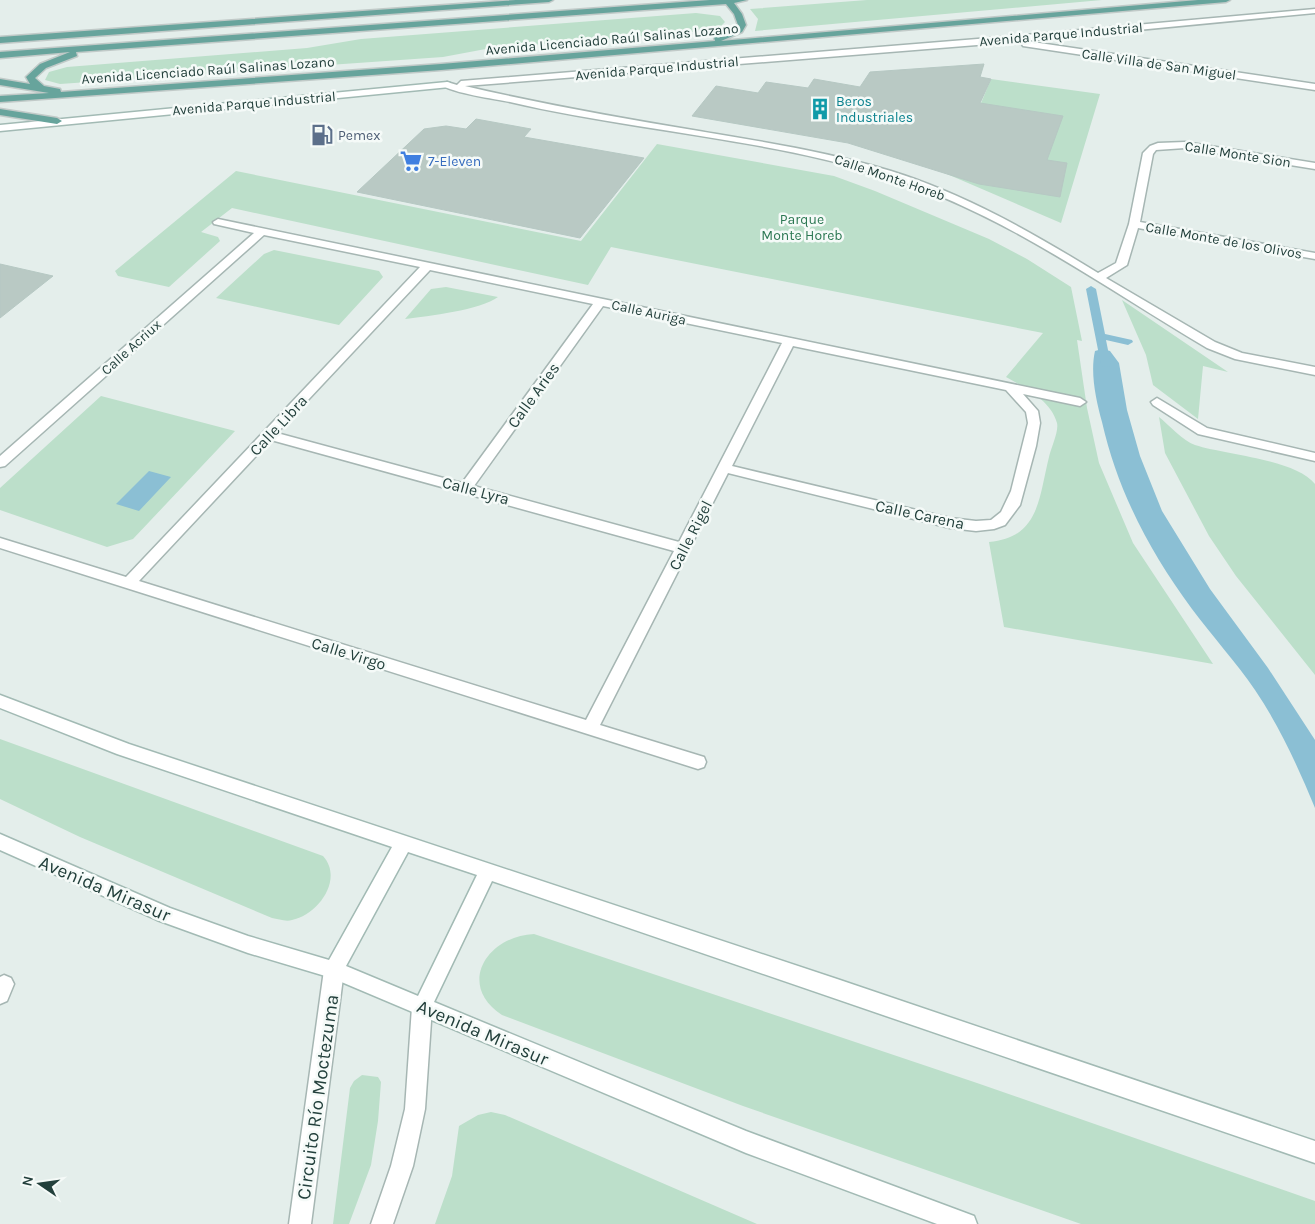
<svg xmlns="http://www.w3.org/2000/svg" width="1315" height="1224" font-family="Karla,sans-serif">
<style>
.green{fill:#bcdfca}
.water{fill:#8bbfd4}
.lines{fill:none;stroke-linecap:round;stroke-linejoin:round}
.stream{fill:#8bbfd4;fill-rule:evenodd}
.building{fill:#b9c9c4;stroke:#b6c8c3}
.street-casing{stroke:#a6b6b3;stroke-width:3}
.secondary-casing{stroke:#a2bab4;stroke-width:3}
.primary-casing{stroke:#c1cac8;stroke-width:3}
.street{fill:#fff;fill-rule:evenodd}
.secondary{fill:#fff;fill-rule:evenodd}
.primary{fill:#67a49c;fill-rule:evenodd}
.labels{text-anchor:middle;stroke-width:5;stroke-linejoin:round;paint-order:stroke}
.far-street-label{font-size:14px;fill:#23403c;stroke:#f5faf8}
.far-culture-label{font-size:14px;fill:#0d838f;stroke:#f5faf8;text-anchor:start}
.far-service-label{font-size:14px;fill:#4e5e75;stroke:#f5faf8;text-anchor:start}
.far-shop-label{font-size:14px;fill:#366cbe;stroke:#f5faf8;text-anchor:start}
.far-park-label{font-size:14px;fill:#2c7853;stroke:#f5faf8}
.street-label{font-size:16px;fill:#23403c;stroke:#f5faf8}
.near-street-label{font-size:19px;fill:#23403c;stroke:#f5faf8}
</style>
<rect width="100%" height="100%" fill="#e4eeeb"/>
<path class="green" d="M867,0h235l-347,31 3,-12 -8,-10z
M696,13l24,3 5,6 -5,5 -15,4 -214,17 -48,9 -383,27 -15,-4 4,-8 18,-5 240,-19 54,-9z
M991,79l109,15 -39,129 -114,-49 13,-20z
M657,144l177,32 41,15 114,48 38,20 44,28 11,54 -5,-1 10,68 12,55 34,80 80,121 -209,-37 -15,-85c51,-4 50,-46 60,-85 2,-9 10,-26 8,-34 -6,-23 -32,-35 -51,-46l37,-44 -432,-86 -23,38 -356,-77 -31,24 17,5 2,4 -51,46 -51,-11 -3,-5 121,-100 345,70z
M274,250l105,21 4,6 -44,48 -123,-27 48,-44z
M446,287l52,10c-17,13 -70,19 -93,22l26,-30z
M1122,300l106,72 -25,-6 -5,53 -45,-34 -7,-30z
M101,396l134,35 -102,108 -26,8 -107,-37v-22z
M1159,417c10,8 24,24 36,28 31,10 100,14 120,39v191l-79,-99 -27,-40 -44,-83z
M0,739l323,117c21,23 -5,59 -31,64 -6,2 -14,-1 -20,-2l-192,-81 -80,-38z
M534,934l443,149 338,118v23h-234l-338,-118 -241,-91c-46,-30 -15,-79 32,-81z
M362,1075l16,2 3,5 -3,39 -7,44 -22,59h-16l17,-136 4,-7z
M491,1112l14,3 252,109h-322l17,-48 7,-50 19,-11z"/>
<path class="water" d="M1102,349l8,2 9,12 8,47 13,46 22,55 48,78 58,79 47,72v68c-17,-41 -35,-81 -60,-118 -19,-28 -43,-54 -63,-81 -42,-57 -74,-117 -90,-187 -6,-22 -12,-49 -7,-71z
M149,471l22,6 -32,34 -23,-7z"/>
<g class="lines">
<path class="stream" d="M1091,286l5,3 9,45 27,6 1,2 -5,3 -22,-5 5,25 -5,3 -5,-3 -15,-76z"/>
</g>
<path class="building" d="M984,64l-4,13 11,2 -11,24 83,13 -16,44 20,3 -7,34 -81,-13 -131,-41 -156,-27 24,-30 42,7 8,-11 42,6 6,-9 46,8 10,-15z
M476,119l55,10 -7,8 120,21 -64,80 -223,-46 67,-63 22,-3 20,3z
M0,264l53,12 -53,42z"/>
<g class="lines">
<g class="street-casing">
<path id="street" d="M1315,9v4l-313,30 -537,43c77,18 155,32 234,45 65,11 129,21 192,40 74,23 142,62 207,102l18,-10 13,-39 14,-71 7,-7 8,-3 27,-1 130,21v6l-130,-21 -29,2 -3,4 -13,68 175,31v6l-177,-31 -11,37 -21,13 109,64 27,11 73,14v8l-80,-16 -28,-11c-105,-62 -205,-136 -322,-172 -120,-38 -252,-45 -375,-74 -15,-3 -58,-9 -68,-17l5,-3 10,3 4,-4 541,-44z
M1026,41l289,43v6l-292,-44 -1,-2z
M218,219l862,179 6,4 -6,4 -57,-12 15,17 2,12 -4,23 -16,59 -15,20 -11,4 -18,2 -26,-3 -222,-55 -128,252 104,32 2,5 -2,5 -6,2 -698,-221v-10l126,39 294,-310 -156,-32 -259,231 -5,1v-11l254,-223 -40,-9 -1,-2zM430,270l163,34 -131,179 -185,-50zM603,306l179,37 -103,199 -205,-56zM793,346l213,44 20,22 2,11 -17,68 -10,21 -10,8 -15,1 -26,-3 -218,-52zM271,440l403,111 -88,169 -447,-139z
M1157,398l50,30 108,25v8l-117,-27 -45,-29 -2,-3z
M334,961l7,3 3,6 -33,254h-22l35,-254 3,-6z
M4,975l7,3 3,6 -7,17 -7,3v-27z
M422,998l7,2 3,7 -7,102 -12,57 -20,58h-22l20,-58 14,-57 7,-102 3,-7z"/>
</g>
<g class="secondary-casing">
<path id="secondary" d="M447,82l3,1v4l-450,44v-6z
M0,695l129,49 711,236 475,161v22l-823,-282 -58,121 312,129 220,82 8,3 3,8h-40l-191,-71 -414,-175 -84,-25 -91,-33 -157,-70v-16l170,74 78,28 81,24 63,-113 -275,-93 -117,-46zM408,852l69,23 -59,121 -72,-30z"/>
</g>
<g class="primary-casing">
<path id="primary" d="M516,0h37l-4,2 -549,41v-6z
M710,0h37l-13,3 8,11 4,11 -4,7 -21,9 477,-41h32l-4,2 -785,68 -441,32v-6l49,-3 -49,-8v-6l30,5 -4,-7 14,-13 30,-12 -70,6v-6zM726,4l8,10 4,11 -2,3 -22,9 1,4 -274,23 -380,28 -1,-3 -16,-3 -9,-8 11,-10 31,-12 -1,-4z
M0,109l57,9 5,3 -5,3 -57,-9z"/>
</g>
<use href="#street" class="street"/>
<use href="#secondary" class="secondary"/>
<use href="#primary" class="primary"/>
</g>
<defs>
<g id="building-bare" transform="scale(1.725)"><path d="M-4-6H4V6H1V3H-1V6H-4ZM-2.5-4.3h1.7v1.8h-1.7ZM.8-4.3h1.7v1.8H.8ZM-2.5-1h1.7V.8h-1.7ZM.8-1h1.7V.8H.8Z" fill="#0f9aa8" stroke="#f5faf8" stroke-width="2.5" paint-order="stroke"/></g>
<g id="fuel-bare" transform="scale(1.725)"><path d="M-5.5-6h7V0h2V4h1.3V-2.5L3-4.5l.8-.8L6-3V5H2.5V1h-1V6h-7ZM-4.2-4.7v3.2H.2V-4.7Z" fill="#5c6f8a" stroke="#f5faf8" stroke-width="2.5" paint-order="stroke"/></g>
<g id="supermarket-bare" transform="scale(1.725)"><path d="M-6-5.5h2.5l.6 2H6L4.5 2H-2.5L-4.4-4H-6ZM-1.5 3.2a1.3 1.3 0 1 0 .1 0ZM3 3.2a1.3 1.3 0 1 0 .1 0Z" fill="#3f7fe0" stroke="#f5faf8" stroke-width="2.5" paint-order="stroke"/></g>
</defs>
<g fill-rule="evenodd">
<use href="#building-bare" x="820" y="109"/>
<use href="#fuel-bare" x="322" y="135"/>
<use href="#supermarket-bare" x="411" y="161"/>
</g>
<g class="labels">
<g class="far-street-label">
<text transform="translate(1061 34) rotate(-5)" y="5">Avenida Parque Industrial</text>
<text transform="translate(612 39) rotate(-5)" y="5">Avenida Licenciado Raúl Salinas Lozano</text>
<text transform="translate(1159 64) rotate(8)" y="5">Calle Villa de San Miguel</text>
<text transform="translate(657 68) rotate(-5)" y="5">Avenida Parque Industrial</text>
<text transform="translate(208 70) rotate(-4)" y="5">Avenida Licenciado Raúl Salinas Lozano</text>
<text transform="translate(254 103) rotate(-5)" y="5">Avenida Parque Industrial</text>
<text transform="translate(1238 154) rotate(9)" y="5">Calle Monte Sion</text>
<text transform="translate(890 177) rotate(19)" y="5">Calle Monte Horeb</text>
<text transform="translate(1224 240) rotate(10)" y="5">Calle Monte de los Olivos</text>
<text transform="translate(649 312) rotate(12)" y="5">Calle Auriga</text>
<text transform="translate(131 347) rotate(-42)" y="5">Calle Acriux</text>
</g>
<g class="far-culture-label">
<text x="836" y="106">Beros<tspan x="836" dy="16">Industriales</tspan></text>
</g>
<g class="far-service-label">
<text x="338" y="140">Pemex</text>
</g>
<g class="far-shop-label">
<text x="428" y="166">7-Eleven</text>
</g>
<g class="far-park-label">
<text x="802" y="224">Parque<tspan x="802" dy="16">Monte Horeb</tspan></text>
</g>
<g class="street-label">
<text transform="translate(533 395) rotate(-54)" y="6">Calle Aries</text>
<text transform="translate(278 425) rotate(-47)" y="6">Calle Libra</text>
<text transform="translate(476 490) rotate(15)" y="6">Calle Lyra</text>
<text transform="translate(920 514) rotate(12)" y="6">Calle Carena</text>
<text transform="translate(690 535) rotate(-63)" y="6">Calle Rigel</text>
<text transform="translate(349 653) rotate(17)" y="6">Calle Virgo</text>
</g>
<g class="near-street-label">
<text transform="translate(105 888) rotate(23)" y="7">Avenida Mirasur</text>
<text transform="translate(483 1032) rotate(23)" y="7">Avenida Mirasur</text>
<text transform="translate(317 1097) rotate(-82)" y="7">Circuito Río Moctezuma</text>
</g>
</g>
<g transform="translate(40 1184) rotate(283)" stroke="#f5faf8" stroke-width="4" paint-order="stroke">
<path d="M0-4L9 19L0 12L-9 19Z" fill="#23403c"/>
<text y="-8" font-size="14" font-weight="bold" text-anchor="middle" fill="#23403c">N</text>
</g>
</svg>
